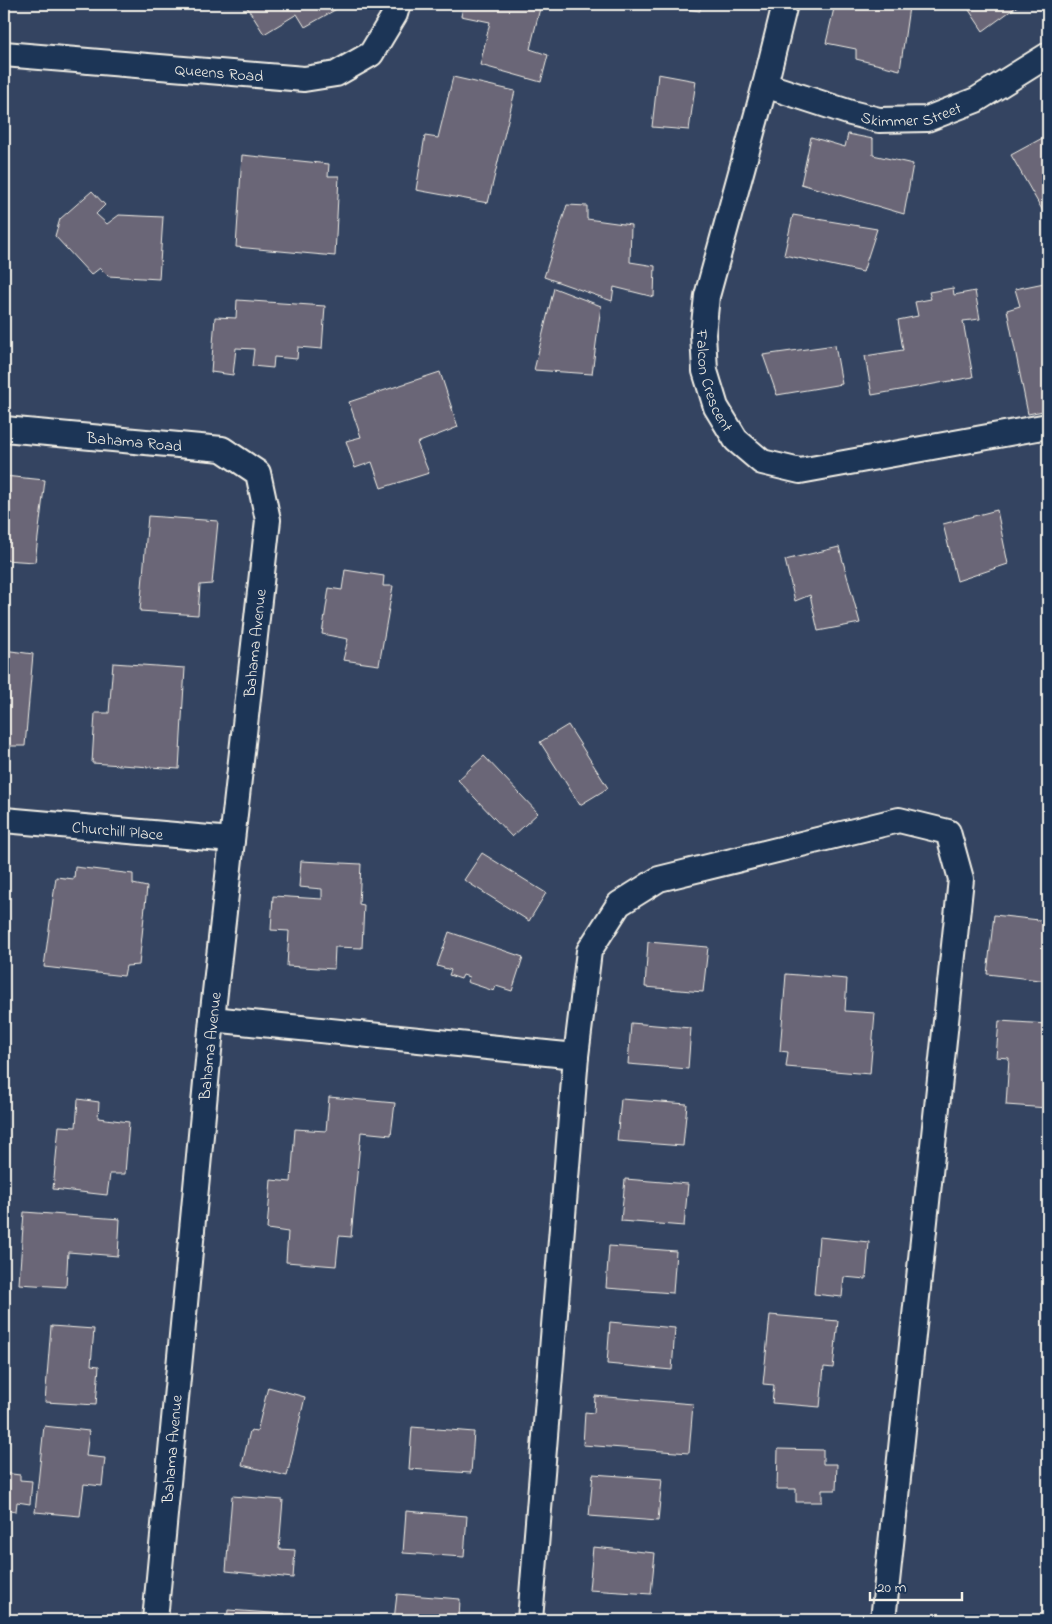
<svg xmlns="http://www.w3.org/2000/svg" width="1052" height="1624" font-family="'Indie Flower',sans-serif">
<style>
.building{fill:#6b6677;stroke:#f4f1e8}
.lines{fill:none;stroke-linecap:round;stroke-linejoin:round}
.minor-casing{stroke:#f4f1e8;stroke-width:28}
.minor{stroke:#1d3557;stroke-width:24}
.labels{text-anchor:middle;stroke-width:5;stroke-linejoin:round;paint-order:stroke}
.street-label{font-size:16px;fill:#f4f1e8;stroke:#1d3557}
</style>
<rect width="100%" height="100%" fill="#344461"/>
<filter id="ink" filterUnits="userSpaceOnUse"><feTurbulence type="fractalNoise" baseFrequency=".02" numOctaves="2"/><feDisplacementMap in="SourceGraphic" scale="10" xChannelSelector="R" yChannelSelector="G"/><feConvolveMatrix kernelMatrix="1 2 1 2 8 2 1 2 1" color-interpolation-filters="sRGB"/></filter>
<g filter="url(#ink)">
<path class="building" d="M245,4h92l3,3 -35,20 -8,-13 -33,20z
M464,4h77l-11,45 18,6 -7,27 -61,-17 10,-43 -29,-6z
M656,4h45l-1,7z
M835,4h59l15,3 -9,63 -44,-11v-10l-30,-6z
M965,4h55l-37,27z
M658,74l38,7 -7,49 -37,-3z
M453,77l62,14 -27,112 -72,-13 9,-54 13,2z
M848,134l25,5v16l40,9 -9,50 -103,-30 10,-47 34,10z
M1048,135v85l-37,-65z
M242,155l87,9 -1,12h11l-4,80 -99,-9z
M92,191l13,14 -9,9 11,10 12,-9 44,2 -4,62 -51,-3 -8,-8 -9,7 -36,-39 5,-17z
M567,205l20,1v13l44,6 -1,37 25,4 -1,31 -40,-10 -2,14 -68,-24z
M793,215l84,14 -14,43 -79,-17z
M4,269h4l-3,75 -1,-1z
M1044,283l4,10v117l-20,4 -21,-104 13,-4 -5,-17z
M554,288l47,18 -9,68 -58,-4z
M953,288l1,7 21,-4 5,28 -17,2 10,56 -101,18 -7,-39 38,-6 -5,-30 20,-4 -3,-14 16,-3 -2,-7z
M237,300l88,6 -3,43 -24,-2 -1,12 -23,-2 -1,11 -21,-2 2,-17 -18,-1 -3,27 -22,-3 4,-55 21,1z
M835,345l7,39 -65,11 -14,-40z
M440,372l18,55 -41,16 12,30 -48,15 -9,-26 -17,6 -9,-27 15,-4 -12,-35z
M4,476l41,4 -10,82 -31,-2z
M997,510l11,54 -51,17 -14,-57z
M148,516l70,5 -6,63 -12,1 -2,30 -58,-4z
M839,547l21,76 -42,8 -8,-36 -15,6 -10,-41z
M345,570l39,6 -1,10h10l-14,79 -36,-5 5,-21 -26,-5 7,-46 13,2z
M4,650l29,4 -8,92h-21z
M113,663l72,5 -6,101 -87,-6 3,-50h14z
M568,725l40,63 -28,17 -40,-63z
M484,756l54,57 -26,24 -54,-57z
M482,853l64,40 -17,28 -65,-41z
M301,861l60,3 -2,40 5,1 -2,43 -27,-1 -1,22 -47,-3 2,-35 -18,-1 2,-34 49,3v-10l-23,-2z
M75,867l58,7v10l14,3 -8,78 -13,1 -2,10 -80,-9 12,-90 18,2z
M994,915l54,6v60l-61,-7z
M449,932l74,25 -11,34 -16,-5 -2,5 -27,-9 2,-5 -6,-2 -2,4 -12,-4 2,-5 -14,-4z
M648,942l60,5 -5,45 -58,-5z
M786,974l61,5 -2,32 30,2 -5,61 -84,-7 2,-15 -8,-1z
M999,1021l49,3v84l-42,-3 3,-47 -13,-1z
M631,1023l60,5 -3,41 -60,-5z
M329,1097l66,6 -4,32 -30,-3 -10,105 -12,-1 -3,30 -50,-4 2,-30 -21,-3 4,-49 20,2 4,-53 31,2z
M78,1099l21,3 -1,16 31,4 -4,52h-15l-3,21 -54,-6 6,-63 17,1z
M621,1099l66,5 -4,42 -66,-5z
M625,1179l63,5 -4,42 -63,-5z
M24,1212l96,7 -2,37 -50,-4 -2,35 -47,-3z
M819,1237l50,5 -3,37 -22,-2 -2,20 -28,-3z
M609,1246l67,5 -3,42 -67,-5z
M770,1315l68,6 -5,47 -9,-1 -4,40 -48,-4 2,-18 -11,-1z
M610,1322l65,6 -3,42 -65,-6z
M51,1326l43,3 -3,36 8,1 -3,39 -51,-3z
M268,1387l37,10 -18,79 -45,-11 8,-34 7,1z
M595,1396l98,8 -4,49 -106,-8 2,-33 9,1z
M44,1426l45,5 -3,25 19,2 -3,28 -18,-2 -4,32 -45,-4z
M412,1427l62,5 -3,41 -62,-4z
M778,1449l45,1v14h14l-1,26h-14v12h-26v-13h-19z
M4,1473l16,2v5l12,1 -2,23 -13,-2 -1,9 -12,-1z
M593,1474l69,5 -4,42 -69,-5z
M232,1496l51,4 -4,49 16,1 -2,28 -67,-7z
M406,1511l61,5 -3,41 -61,-4z
M593,1547l62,6 -4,41 -62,-4z
M397,1594l63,5 -1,21h-65z
M228,1610l57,4v6h-58z"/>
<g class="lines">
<g class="minor-casing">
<g id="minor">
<path id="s1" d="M785,4l-20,81 -58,211 -4,38 2,37 11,36 20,33 26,22 38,9 248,-45"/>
<path id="s2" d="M4,54l300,25 32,-5 35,-20 24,-40 3,-10"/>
<path id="s3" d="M765,85l86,28 28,7 48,-1 49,-19 72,-45"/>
<path id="s4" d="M4,429l218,20 36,24 10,47 -56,499 -57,601"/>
<path id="s5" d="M4,820l228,20"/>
<path d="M212,1019l364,37"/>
<path d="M530,1620l46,-564 13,-105 30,-47 40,-25 240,-59 49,12 13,47 -78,741"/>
</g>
</g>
<use href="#minor" class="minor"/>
</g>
</g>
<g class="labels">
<g class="street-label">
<text dy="6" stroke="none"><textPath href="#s2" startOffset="216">Queens Road</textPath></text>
<text dy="6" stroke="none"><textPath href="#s3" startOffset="152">Skimmer Street</textPath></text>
<text dy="6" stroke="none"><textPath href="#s1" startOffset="389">Falcon Crescent</textPath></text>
<text dy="6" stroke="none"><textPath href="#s4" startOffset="131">Bahama Road</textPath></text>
<text transform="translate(254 643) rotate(-84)" y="6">Bahama Avenue</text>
<text dy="6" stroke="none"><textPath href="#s5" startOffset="114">Churchill Place</textPath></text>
<text transform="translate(209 1046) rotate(-84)" y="6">Bahama Avenue</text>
<text transform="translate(171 1449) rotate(-85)" y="6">Bahama Avenue</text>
</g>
</g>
<rect width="1052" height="1624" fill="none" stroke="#1d3557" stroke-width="20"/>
<rect x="10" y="10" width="1032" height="1604" fill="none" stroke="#f4f1e8" stroke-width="2" filter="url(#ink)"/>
<path d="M870 1592v8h92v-8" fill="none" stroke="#f4f1e8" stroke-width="2.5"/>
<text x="877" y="1592" font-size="15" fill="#f4f1e8" stroke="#1d3557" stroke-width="4" paint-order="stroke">20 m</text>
</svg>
